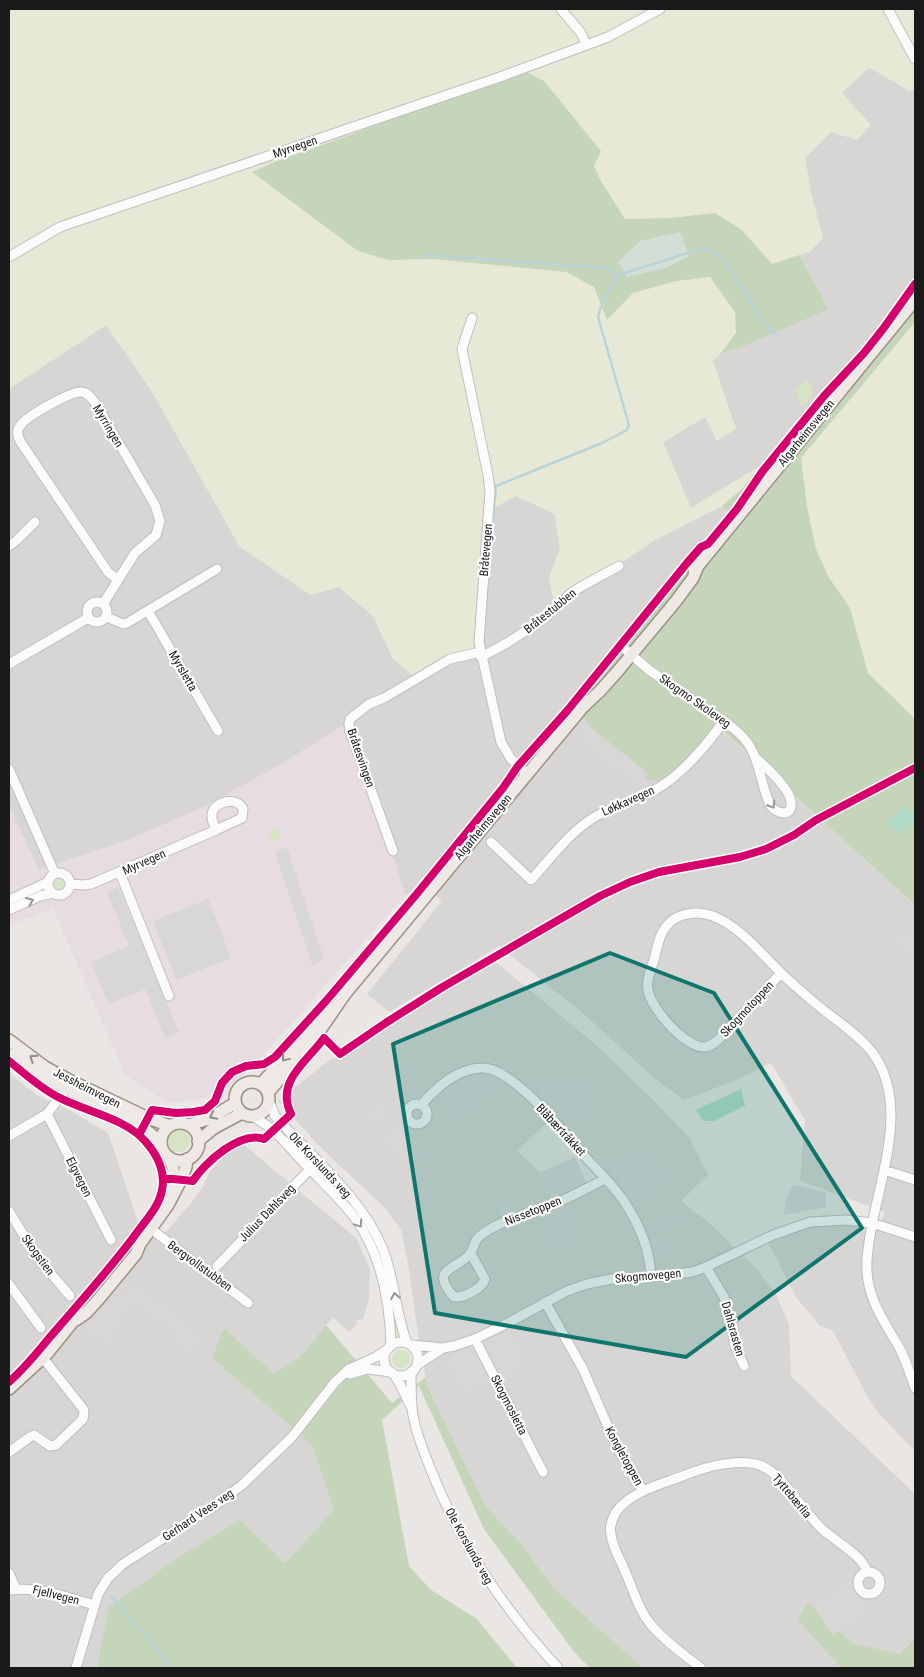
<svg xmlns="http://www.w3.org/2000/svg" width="924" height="1677" font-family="'Roboto Condensed',sans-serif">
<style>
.residential{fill:#d8d6d4;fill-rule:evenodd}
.industrial{fill:#e6dce2}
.farmland{fill:#e8e8d7}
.grass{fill:#d6e4c4}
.forest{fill:#c5d5ba}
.wetland{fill:#d2ded6}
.pitch{fill:#b2dcc9}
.parking{fill:#d9d7d6}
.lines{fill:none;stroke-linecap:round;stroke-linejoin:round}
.stream{stroke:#b9d4d9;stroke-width:2.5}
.minor-casing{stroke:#c0bebd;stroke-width:11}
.major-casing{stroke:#9c9283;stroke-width:14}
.minor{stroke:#fcfbfb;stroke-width:9}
.major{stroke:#eee9e4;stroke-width:11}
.cycleway-casing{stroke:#fff;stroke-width:11}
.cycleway{stroke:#d6006c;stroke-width:8}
.oneway{stroke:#969696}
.oneway2{stroke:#8f8c89}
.marked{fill:#0f766e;fill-opacity:0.2;stroke:#0f766e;stroke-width:4;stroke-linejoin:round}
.labels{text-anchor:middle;stroke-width:4.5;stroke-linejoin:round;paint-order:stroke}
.street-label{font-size:12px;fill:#1a1a1a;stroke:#fff}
</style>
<rect width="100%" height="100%" fill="#e9e6e3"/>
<path class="residential" d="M869,67l40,23 6,-1v210l-146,177 -8,-10 -70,42 -28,-66 42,-25 31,12 -23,-68 1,-2 6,-5 25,-8 84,-37 -30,-54 10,-3 14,-14 -12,-44 -6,-36 26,-26 26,7 13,-14 -28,-32z
M106,325l45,65 89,157 71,48 28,-8 34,29 20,43 81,-8 9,-137 33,-18 39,18 5,35 -11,29 36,10 68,-47 69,-35 9,7 -106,131 48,137 49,-50 193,174v546l-36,-37 -13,-20 -33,-63 -14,-6 -23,-28 -28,-55 39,-17h49l20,6 9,-19 -85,-31 5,-61 -34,-57 -37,18 -50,19 -30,-22 -69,-63 -76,-61 -2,-7 -8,-1 -110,66 -22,-18 75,-93 -21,-17 -5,5 -11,6 -15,-47 -48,-122 -62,39 -76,42 -76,33 -90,30 -29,-65v-416z
M493,960l102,84 56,54 38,39 19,38 -27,26 26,20 49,47 19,25 14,31 2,52 124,118v144l-15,16 -49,-11 -43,-41 -11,17 44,49h-198l-88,-79 -33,-44 -37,-40 -58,-120 -8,-45 -12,-82 -6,-28 -16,-22 -64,-60 -43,-47 53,-42zM552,1118l28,26 28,29 -15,14 -25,11 -51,-47z
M9,1073l27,22 33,15 39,23 29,86 12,18 18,-6 25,-29 11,-15 6,-14 28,-34 119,99 14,31 -1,30 -6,20 -6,1v4l-8,8 -16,-15 -33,40 -27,16 -61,-15 100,87 23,65 -50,53 -177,45 -11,60h-88z"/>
<path class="industrial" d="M342,726l20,33 43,136 -149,168 -36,33 -53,7 -42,-28 -72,-167 -44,17v-120l30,65 89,-30 76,-33 76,-42z"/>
<path class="farmland" d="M9,9h906v80l-6,2 -40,-24 -27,26 29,32 -14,15 -26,-8 -26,25 6,37 12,44 -14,14 -37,12 -30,-34 -27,-17 -45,5 -45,1 -24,-38 -7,-16 7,-14 -240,-20 -84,30 -24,11 105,79 30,9 45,-1 133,13 28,15 13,33 26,-27 44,-12 33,-4 25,35 1,21 -16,21 -7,7 23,68 -19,12 -12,-24 -42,25 28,66 70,-43 -20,25 -19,16 -69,35 -68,47 -32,10 -4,-20 11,-29 -5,-35 -39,-18 -32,18 -10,137 -57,28 -24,-20 -20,-43 -34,-29 -28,8 -71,-48 -89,-157 -45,-65 -97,64z
M915,322v397l-47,-46 -18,-65 -22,-32 -12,-27 -9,-43 -6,-48z"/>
<path class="grass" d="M807,380l7,13 -12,14 -7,-18z
M269.5 835a5.5 5.5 0 1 1 11 0a5.5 5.5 0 1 1-11 0Z
M53.5 884a5.5 5.5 0 1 1 11 0a5.5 5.5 0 1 1-11 0Z
M168 1141a11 11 0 1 1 22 0a11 11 0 1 1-22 0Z
M326,1177c27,30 50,58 60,98 5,20 7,41 12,61h-3l-9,-60 -9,-27 -12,-23 -17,-23z
M392 1359a9 9 0 1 1 18 0a9 9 0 1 1-18 0Z"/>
<path class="forest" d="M524,71l20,10 57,70 -7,15 7,15 24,38 45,-1 45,-5 27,17 30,34 27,-9 30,54 -84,37 -25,8 16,-21 -1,-21 -25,-35 -33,4 -44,12 -26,27 -13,-33 -28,-15 -133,-13 -45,1 -30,-9 -106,-79 25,-11 84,-30 41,-18z
M915,299v23l-114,136 6,48 9,43 12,27 22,32 18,65 47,46v186l-192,-174 -50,50 -36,-2 -59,-67 47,-68 106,-131 -9,-7 19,-16 20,-25 8,11z
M326,1325l66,78 34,-26 1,8 58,120 37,40 33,44 88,79h-53l-16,-16 -90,-123 -65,-143 -37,34 27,146 22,24 46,29 40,49h-420l11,-60 68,-49 64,-39 45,43 49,-53 -22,-65 -100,-87 12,-30 49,45 27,-16z
M808,1602l44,41 48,11 15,-16v30h-74l-44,-49z"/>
<path class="wetland" d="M680,232l9,24 -23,12 -39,9 -9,-15 22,-21z"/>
<path class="pitch" d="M904,806l11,11v2l-16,16 -12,-12z
M741,1089l4,17 -31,15h-11l-7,-11z"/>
<path class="parking" d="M591,728l57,45 -3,5 3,3 -10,9 -7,-5 3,-5 -17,-13 -4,4 -19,-14 4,-5 -17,-13z
M287,847l37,112 -11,7 -38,-113z
M118,887l61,145 -14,6 -20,-49 -36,15 -18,-42 38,-16 -22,-54z
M208,899l23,59 -55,22 -23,-59z
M905,931l10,9v21l-23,-22z
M484,1074l15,8 -36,38 -23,-20 10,-12 16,-12z
M582,1076l-2,57 -51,-51z
M380,1103l9,11 -12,12 -10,-11z
M395,1128l31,29 -12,15 -30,-30z
M634,1146l33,29 -26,25 -32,-28z
M575,1157l12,27 -35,14 -11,-26z
M793,1185l32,7 1,15 -42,8 2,-16z
M506,1201l6,14 -9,3 -5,-13z
M561,1204l16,35 -23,11 -16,-35z
M683,1211l4,7 -31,13 -4,-8z
M666,1240l6,15 -19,5 -4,-13z
M132,1282l70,54 -15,17 -14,-10 3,-8 -39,-34 -25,30 7,6 -9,11 -23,-19 25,-31 4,3z
M506,1327l19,38 -24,12 -20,-36z
M474,1346l17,35 -27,12 -15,-34z
M848,1584l17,24 -7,9 -25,18 -19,-28z"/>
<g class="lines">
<path class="stream" d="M425,255l183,13 10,7
M487,587l9,-101 106,-43 25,-13 2,-5 -31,-108 6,-20 15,-22 84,-27 19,8 39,62 15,17
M111,1596l46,53 14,19"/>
<g class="minor-casing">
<path id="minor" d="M561,9l20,24 5,11
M888,9l27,50
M9,257l51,-30 440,-150 108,-40 52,-28
M472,318l-10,31 26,126 2,16 -11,151 22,100 10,17 16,15
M9,546l8,-6 18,-18
M87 612a10 10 0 1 1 20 0a10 10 0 1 1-20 0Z
M103,604l32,-51 21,-18 4,-14 -5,-16 -59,-101c-4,-5 -8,-12 -15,-12 -10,-1 -56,25 -61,34 -4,5 -2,10 0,15l88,131 10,8
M148,611l70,120
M107,617l16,7 4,-1 90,-54
M626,650l23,20 84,58c28,21 24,47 37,77 7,10 23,12 21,-3 -1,-13 -25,-35 -34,-43
M481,657l26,-14 37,-24 26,-25 12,-8 37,-20
M9,664l79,-46
M9,769l46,105
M491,842l40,38c19,-21 38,-47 62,-62 19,-12 41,-17 60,-27 27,-14 53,-45 71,-70
M393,851l-43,-120 -1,-7 1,-5 19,-15 15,-6 66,-39 30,-7
M120,873l49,123
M48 884a11 11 0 1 1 22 0a11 11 0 1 1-22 0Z
M70,884l13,1 8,-1 125,-54c-2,-5 -5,-10 -4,-16 2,-13 25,-18 31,-5l-1,9 -26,12
M9,900l39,-18
M9,910l31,-14 13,-3
M781,973l-58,62c-5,5 -11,12 -19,12 -19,0 -53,-38 -56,-57 -2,-10 3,-21 6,-30 2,-9 4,-19 8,-27 9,-19 32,-24 51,-17 26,10 47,36 67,56 9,9 19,17 29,26 20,18 46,33 63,54 39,52 7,127 -2,184 -2,12 -4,24 -3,36 2,29 18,51 32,75 7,13 11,27 16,41
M269,1101l6,15 9,10c34,36 79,75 98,121 13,31 13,65 25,96
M407 1114a10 10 0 1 1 20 0a10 10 0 1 1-20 0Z
M421,1105c15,-17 35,-36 60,-37 9,-1 20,5 28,11 28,19 56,55 79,81 14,15 29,29 39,46 14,22 23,46 24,71
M47,1114l64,126
M251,1116c21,9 36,29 51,45 18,19 37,36 53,57 26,36 35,84 36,128
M9,1136l38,-22 19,-25
M884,1170l31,10
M9,1211l28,46 33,39
M151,1229l97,74
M471,1254l14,25c-2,9 -21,19 -31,18 -25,-28 1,-27 15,-42 5,-5 4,-14 11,-19 17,-15 59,-26 81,-35 15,-7 30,-15 44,-22
M217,1266l97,-101
M706,1267l18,30 9,30 1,16 10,23
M9,1284l32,44
M545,1302l38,67 32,74 28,48
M475,1339l68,133
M384 1359a17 17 0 1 1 34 0a17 17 0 1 1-34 0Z
M411,1345l32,3 11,-2 21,-7 31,-15 61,-33 20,-7 25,-5 39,-2 41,-5 14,-5 67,-32 37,-13 36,-2 26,3 43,14
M417,1365l26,-17
M411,1372c0,12 0,23 1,34 0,16 11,44 17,59 32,81 71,139 129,203
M346,1373l4,1 18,-5 23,3
M394,1374l7,12 9,19
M9,1452l21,-15 4,-2 16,11 6,-1 27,-26 1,-9 -41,-52
M858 1583a11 11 0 1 1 22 0a11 11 0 1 1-22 0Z
M9,1573l7,16
M9,1590c31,-4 56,7 86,15
M76,1668l22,-74 10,-16 15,-14 95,-61 24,-18 50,-48 43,-55 14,-13 27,-12 12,-8
M701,1668c-17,-13 -35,-26 -49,-42 -14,-16 -19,-38 -28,-57 -5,-12 -12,-23 -13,-35 -2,-8 1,-15 5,-22 15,-21 46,-28 69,-37 20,-8 56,-18 77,-9 21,9 41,45 59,62 12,12 43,28 46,44"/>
</g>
<g class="major-casing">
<path id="major" d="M694,570l4,-4 217,-266
M9,1040l36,27 24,13 79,38 22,8
M9,1054l27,19 102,52 12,8 11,10
M235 1099a17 17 0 1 1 34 0a17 17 0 1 1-34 0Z
M261,1084l68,-76
M268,1093l53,-64 24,-35 238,-287 17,-16 17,-19 59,-71 17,-23 5,-12
M161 1142a19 19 0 1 1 38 0a19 19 0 1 1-38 0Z
M188,1125l21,-6 26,-16
M198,1141l16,-13 28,-15
M169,1157l4,10 -1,26
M76,1320l10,-7 12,-13 38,-46 4,-10 28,-39 13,-25 5,-13 1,-8
M9,1389l37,-34 33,-41"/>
</g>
<use href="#minor" class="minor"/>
<use href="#major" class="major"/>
<g class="cycleway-casing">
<path id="cycleway" d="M9,1061c15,12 31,27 49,36 26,14 67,21 87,44 12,13 21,31 17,49 -3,18 -19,33 -29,48 -26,34 -55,67 -83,99 -13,16 -26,32 -41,45
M139,1135l13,-25 24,3 17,-1 12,-2 10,-9 7,-18 10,-11 14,-6 18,-2 11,-7 51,-56 89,-105 88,-108 15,-22 49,-55 120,-148 14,-16 7,-3 29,-35 25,-37 62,-76 40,-43 19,-24 32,-45
M163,1179h10l20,2c11,-18 48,-51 71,-42l27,-25c-16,-33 16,-52 33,-76l16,16 47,-32 54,-34 159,-92 30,-14 29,-10 81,-15 26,-8 28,-14 22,-15 99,-52"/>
</g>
<use href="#cycleway" class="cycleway"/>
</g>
<defs><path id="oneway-chevron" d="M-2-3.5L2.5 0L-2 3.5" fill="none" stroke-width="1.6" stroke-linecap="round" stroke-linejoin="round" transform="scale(1.25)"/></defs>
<g class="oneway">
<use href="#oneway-chevron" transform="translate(772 805) rotate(57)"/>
<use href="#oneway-chevron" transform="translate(30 901) rotate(-24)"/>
<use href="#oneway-chevron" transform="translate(359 1224) rotate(56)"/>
<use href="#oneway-chevron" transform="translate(395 1296) rotate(-100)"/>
</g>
<g class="oneway2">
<use href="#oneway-chevron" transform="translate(33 1058) rotate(-145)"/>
<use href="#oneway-chevron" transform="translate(285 1058) rotate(130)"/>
<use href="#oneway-chevron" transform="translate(213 1116) rotate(153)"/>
</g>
<path class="marked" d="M610,953l104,40 148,235 -176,129 -251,-44 -42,-269z"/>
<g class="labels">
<g class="street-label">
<text transform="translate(295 147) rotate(-19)" y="4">Myrvegen</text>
<text transform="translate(108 426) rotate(59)" y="4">Myrringen</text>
<text transform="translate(806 433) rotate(-51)" y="4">Algarheimsvegen</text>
<text transform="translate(486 550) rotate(-85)" y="4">Bråtevegen</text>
<text transform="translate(550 611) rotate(-39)" y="4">Bråtestubben</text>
<text transform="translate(183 671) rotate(60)" y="4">Myrsletta</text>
<text transform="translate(695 701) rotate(35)" y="4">Skogmo Skoleveg</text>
<text transform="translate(361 758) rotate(71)" y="4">Bråtesvingen</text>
<text transform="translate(628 801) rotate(-24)" y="4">Løkkavegen</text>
<text transform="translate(483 827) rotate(-50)" y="4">Algarheimsvegen</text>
<text transform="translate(144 862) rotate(-24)" y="4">Myrvegen</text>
<text transform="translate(747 1009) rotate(-47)" y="4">Skogmotoppen</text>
<text transform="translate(87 1088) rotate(27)" y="4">Jessheimvegen</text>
<text transform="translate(561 1130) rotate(47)" y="4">Blåbærtråkket</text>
<text transform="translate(320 1165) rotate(47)" y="4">Ole Korslunds veg</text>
<text transform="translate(79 1177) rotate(63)" y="4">Elgvegen</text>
<text transform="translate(533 1211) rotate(-22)" y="4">Nissetoppen</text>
<text transform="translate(267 1213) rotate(-46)" y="4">Julius Dahlsveg</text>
<text transform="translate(38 1255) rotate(54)" y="4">Skogstien</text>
<text transform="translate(200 1266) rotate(36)" y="4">Bergvollstubben</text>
<text transform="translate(648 1276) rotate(-5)" y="4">Skogmovegen</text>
<text transform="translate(733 1329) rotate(74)" y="4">Dahlsrasten</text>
<text transform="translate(509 1405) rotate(63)" y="4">Skogmosletta</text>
<text transform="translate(624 1456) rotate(61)" y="4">Kongletoppen</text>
<text transform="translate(792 1496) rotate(50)" y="4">Tyttebærlia</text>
<text transform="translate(198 1515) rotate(-34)" y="4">Gerhard Vees veg</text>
<text transform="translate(469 1546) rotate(61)" y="4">Ole Korslunds veg</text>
<text transform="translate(56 1595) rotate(14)" y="4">Fjellvegen</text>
</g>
</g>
<rect width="924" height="1677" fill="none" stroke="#1a1a1a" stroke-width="20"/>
</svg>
